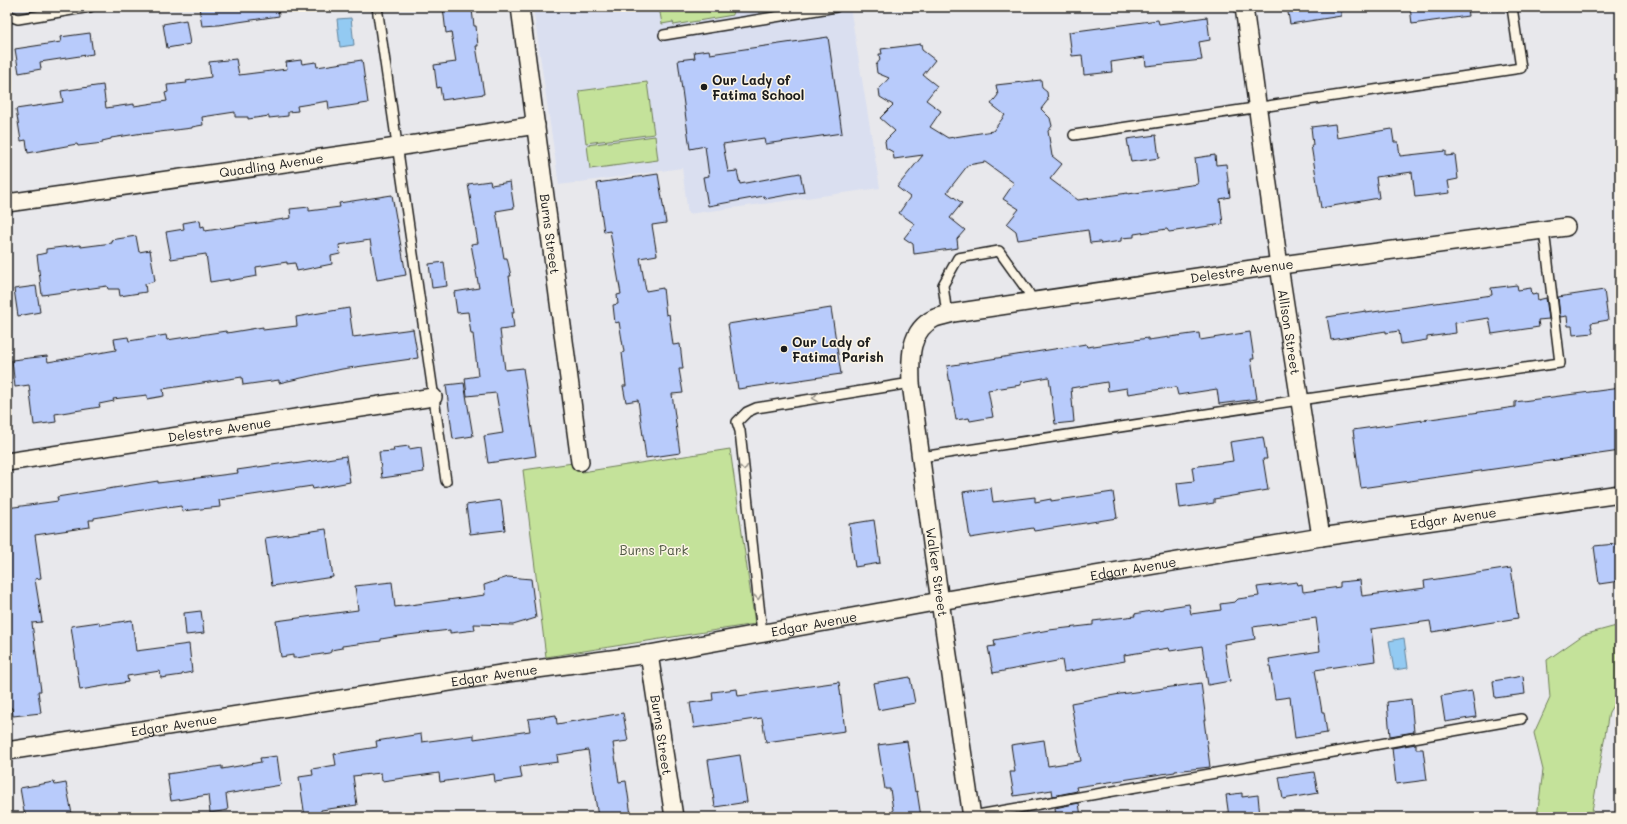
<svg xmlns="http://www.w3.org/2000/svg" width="1627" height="824" font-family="Mali,sans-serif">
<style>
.built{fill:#dadff0}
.green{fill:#c4e29a;stroke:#707f5b}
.water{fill:#93caf2;stroke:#63849c}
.building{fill:#b8cbfb;stroke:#1c1c1c}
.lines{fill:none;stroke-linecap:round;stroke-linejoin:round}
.lane-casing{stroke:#1c1c1c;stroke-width:12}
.street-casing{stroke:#1c1c1c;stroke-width:20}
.lane{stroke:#fcf5e5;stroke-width:9}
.street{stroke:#fcf5e5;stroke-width:17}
.oneway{stroke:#97938b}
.poi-dot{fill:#1c1c1c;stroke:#fcf5e5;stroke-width:1.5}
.labels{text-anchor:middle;stroke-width:3;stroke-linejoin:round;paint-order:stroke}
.poi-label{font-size:13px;font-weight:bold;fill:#1c1c1c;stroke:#fcf5e5;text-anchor:start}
.street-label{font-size:13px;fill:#1c1c1c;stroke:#fcf5e5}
.park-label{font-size:13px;fill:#4e5742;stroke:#fcf5e5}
</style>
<rect width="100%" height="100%" fill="#e8e8ec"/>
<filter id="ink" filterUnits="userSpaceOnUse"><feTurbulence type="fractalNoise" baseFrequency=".025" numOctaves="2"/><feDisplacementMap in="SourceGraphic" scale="8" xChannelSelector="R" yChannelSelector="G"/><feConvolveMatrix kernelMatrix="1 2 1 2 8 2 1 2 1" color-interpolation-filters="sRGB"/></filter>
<g filter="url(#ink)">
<path class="built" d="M533,7h317l30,181 -192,26 -6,-46 -123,17z"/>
<path class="green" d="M659,7h73l1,8 -59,10 -1,-3 -11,2z
M758,7h32l1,1 -32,4z
M647,82l7,52 -68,9 -7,-52z
M655,136l3,24 -68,9 -3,-24z
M730,449l25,175 -209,33 -23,-187 57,-8 2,10z
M1620,625v69l-11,18 -18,105h-54l6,-47 -9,-37 16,-35 -3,-38 36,-25z"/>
<path class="water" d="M351,18l3,27 -14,2 -3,-28z
M1404,638l4,30 -14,2 -5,-29z"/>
<path class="building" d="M199,7h79l1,9 -61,9 -16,1z
M443,7h23v4l6,-1 2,16h2l2,20h-2l8,48 -42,6 -2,-13 -3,1 -3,-23 22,-3 -5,-30 -5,1z
M1287,7h54v9l-51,8z
M1410,7h57l1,9 -56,8z
M1207,17l3,23 -11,2 3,18 -56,6 -1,-9 -34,5 1,10 -28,3 -2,-20 -10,1 -3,-24 89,-12 1,4z
M186,20l4,24 -23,4 -4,-24z
M90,33l3,21 -53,8 1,7 -22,4 -4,-24 46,-7 -1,-5z
M828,37l14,96 -77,11 -1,-6 -41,6 5,28 9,-1 3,13 60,-11 4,19 -39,7 -1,-3 -56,10 -5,-29 6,-1 -4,-30 -15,3 -12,-89 17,-2 -1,-6 15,-2 1,4z
M921,44l1,6 13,10 -12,15 14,11 -11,14 15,11 -11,16 18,11 45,-7 12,-16 -14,-11 7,-9 -2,-10 45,-5 1,8 5,4 1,8 -7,9 9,9 2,8 -4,5 4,25 10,8 -12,15 28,21 50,-7v1l70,-10 -3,-26 20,-3 1,10 10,-1 4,33 -10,2 3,25 -54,8 -2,-3 -33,5v3l-13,1v3l-20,3 -1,-2 -10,1 -2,-13 -70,10 -2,-9 -9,-7 12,-15 -16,-10 11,-16 -29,-21 -17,3 -21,27 15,11 -12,15 15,12 -8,9 1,9 -44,6 -1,-10 -9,-6 11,-14 -16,-11 11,-16 -13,-10 26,-32 -29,4 -1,-7 -7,-4 -1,-7 10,-10 -15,-13 13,-13 -13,-8 -1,-8 10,-11 -12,-5 -1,-8 4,-5 -1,-6h3l-1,-5z
M236,59l3,16 48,-6 -1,-7 15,-2 1,4 14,-2 1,5 45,-7 6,43 -39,6 -1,-8 -31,5 1,5 -10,1v4l-19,2v-2l-21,3v-2h-13v-5l-33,5 1,8 -11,2v1l-49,6v-1l-32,5v1l-9,2 1,2 -25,3 -1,-2 -49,9 -2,-13 -5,1 -5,-32 47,-7 -2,-11 42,-6 3,23 28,-4v2l33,-5 -2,-8 3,-1 -1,-7 20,-2 -1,-2 25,-4 -2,-15z
M1335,124l2,14 55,-9 2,13h4l2,14 46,-5v5l9,-1 3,24 -10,2 2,12 -35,4 -3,-25 -36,5 3,21 -58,10 -10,-63h2l-2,-18z
M1156,135l3,23 -28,4 -4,-23z
M658,174l8,49 -14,2 5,30 -17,3 6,33 17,-3 3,27 3,-1 4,31 7,-1 3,25h-4l4,24 -11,1 8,59 -34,5 -8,-58 -12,2 -3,-16h3l-4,-33 2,-1 -5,-30 -4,1 -2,-18 5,-1 -1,-9 4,-1 -11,-63 -6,1 -7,-49z
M490,181l1,4 19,-3 4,26 -18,3 8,47h3l4,18h-2l5,36h-2l2,16 -14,2 5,40 18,-2 13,88 -48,7 -4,-27 19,-3 -7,-40 -29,3 -2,-18 13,-2 -5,-42h-2l-3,-22 -11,1 -3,-21 25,-4 -8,-44 7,-1 -10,-59z
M392,195l14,80 -29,5 -7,-40 -31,5 1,9 -9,2 1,8 -35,7 -2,-8 -8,1v-2l-31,5 1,9 -28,5v-2l-19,3 -4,-28 -35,5 -5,-27 18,-3 -1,-6 17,-3 1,7 3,-1 1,5 86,-13 -1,-9 19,-2v4l31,-4 -1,-4z
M136,236l3,16 11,-2 5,31 -10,3 1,8 -26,4 -1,-7h-11l-1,-3 -65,9 -5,-40 9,-2v-4l34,-4 1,2 31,-4 -1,-3z
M444,262l3,24 -15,2 -3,-24z
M1517,285l1,5 13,-2 1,7 5,-1 1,6 8,-2 3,21 -11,1 1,7 -47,7 -3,-16 -34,5 1,10 -29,4v3l-26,4 -2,-13 -13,2v-2l-55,9 -4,-23 39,-6v2l126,-18 -1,-7z
M36,286l4,26 -22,4 -4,-27z
M1604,290l4,30 -17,3 2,10 -20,2 -1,-9h-4l-1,-10 -7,1 -2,-20z
M349,308l4,29 60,-8 5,29 -76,11 -63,14v-3l-36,5 -1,-8 -79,12 1,7 -17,3v-4l-34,4 1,2 -15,3 1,3 -45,7 1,8 -22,3 -5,-40 -14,2 -3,-27 35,-4 1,6 68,-12 -2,-11 14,-2 1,4 37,-6 1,5 59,-9 1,2 36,-6v3l34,-4 -1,-9z
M831,308l10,66 -103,15 -10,-65z
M1250,332l4,27h-3l6,40 -38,5 -2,-15 -39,6 -2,-8 -48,7 -1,-6 -19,3 -1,-9 -36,6 3,34 -19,2 -6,-47 -28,5v3l-33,5 5,27 -23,4 -1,-3 -13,2 -9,-54 139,-22 1,3 61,-9v2l51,-7 1,7z
M464,383l9,53 -20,3 -7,-54z
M1620,388v63l-259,37 -8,-58 162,-23v-5z
M1263,437l4,22h-4l5,31 -54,9v4l-34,5 -3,-25 17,-2 -2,-14 41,-6 -3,-19z
M409,446v3l12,-2 3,25 -42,6 -3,-26 15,-1 -1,-3z
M346,456l4,26 -37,7 -1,-3 -93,14 1,7 -38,4 -1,-5 -14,2v-2l-73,12v2h-5l1,7 -55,8 6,43 -6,1 7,43 -10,1 9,68h-3l3,22 -28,3 -1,-8h-2l-3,-16h3l-3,-20v-45l2,-1 -2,-17v-101l51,-7 -1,-4 101,-16v2l80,-10 -1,-3 56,-8 1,2z
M991,488l2,14 42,-5v5l16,-3v2l62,-9 4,26 -83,13 -1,-3 -63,10 -7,-46z
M501,500l4,30 -35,4 -4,-29z
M874,520l6,43 -25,4 -6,-43z
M326,529l7,48 -61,9 -7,-48z
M1616,544l1,6h3v31l-21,3 -5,-38z
M1511,568l7,50 -86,14 -2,-11 -59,8 4,32 -60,9 7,42h2l3,21 -32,5 -5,-41 -15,2 -6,-40 51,-8 -4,-33 -63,9 2,12 -31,5 6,37 -22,4 -6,-39 -32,5 -1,-3 -45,7 1,6 -61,11 -2,-12 -69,13 -5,-26 7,-1 -1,-6 55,-10 44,-5v-4l42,-5 -1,-2 29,-5v-1l26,-4 2,10 30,-4 -1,-6 15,-2 3,-3 21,-3 -2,-9 40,-5 1,3 4,-1 1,8 37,-5v-5l20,-2 2,16 63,-8 -1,-7z
M508,577l23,2 5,39 -23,7 -39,-1 1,6 -25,3v-3l-51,6 -18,3v2l-39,5v2l-11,2v2l-2,1 -33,5h-3v-3l-12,2 -5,-36 82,-11 -3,-24 37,-4 3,25 90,-12 -1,-10z
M201,611l3,22 -18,2 -2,-22z
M132,620l4,31 53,-7 3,28 -10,2v1l-21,3 -1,-7 -33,5 1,6 -48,8 -9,-64 28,-4 1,3z
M1523,676l2,18 -30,4 -2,-17z
M910,677l5,26 -37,7 -5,-27z
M839,682l6,49 -79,11 -4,-24 -68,10 -4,-25 23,-3 -1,-8 25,-3 1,7z
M1201,683l5,37h-2l6,47 -35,4v1l-99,15 1,4 -24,5 -1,-6 -38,6 -4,-24h5l-4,-27 33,-5 4,26 33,-5 -10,-58 49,-9z
M1472,691l4,26 -31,5 -4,-26z
M1411,699l3,33 -24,4 -3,-34z
M623,713l5,28 -15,2 6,39 7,-1 5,34 -17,2h-16l-10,-67 -31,5 1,7 -38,5 2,11 -27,4 -1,-8 -54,8 -1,-9 -57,8 -1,-8 -28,3 4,29 -36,5v5l-16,2 -6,-40 14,-2 -1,-6 24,-4 -2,-11 43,-7 -1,-6 45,-7 1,8 52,-7v4l56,-8 -2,-12 28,-4 1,9z
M907,741l8,51 2,-1 4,26h-27l-4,-28h-5l-7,-44z
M1416,744v5h7l4,31 -31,4 -4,-36z
M740,755l7,47 -32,5 -7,-47z
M277,756l4,29 -55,9 2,16 -18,3 -2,-18 -37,6 -4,-27 55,-8v3l39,-7 -1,-4z
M1314,772l4,21 -35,6 -4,-22z
M54,782l1,3 11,-2 6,31 -20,3h-27l-5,-29z
M1242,793v4l16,-2 2,22h-31l-3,-22z
M1079,803l2,14h-25l-1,-9z"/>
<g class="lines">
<g class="lane-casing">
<path id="lane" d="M377,7l69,474
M7,15l11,4 72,-12
M664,35l172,-28
M1074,135l447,-67 -9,-61
M947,315l-4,-30 15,-27 41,-7 28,39 6,11
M921,457l378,-57 261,-37 -16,-133
M762,633l-22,-202 -3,-9 10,-10 9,-4 155,-25
M972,816l549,-97"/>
</g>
<g class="street-casing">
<g id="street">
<path id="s1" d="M520,7l60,455"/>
<path id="s2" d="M1244,7l35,259 42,271"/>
<path id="s3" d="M7,203l390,-56 139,-22"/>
<path id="s4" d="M7,462l426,-65"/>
<path id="s5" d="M649,654l25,163"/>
<path id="s6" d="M7,751l507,-79 135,-18 291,-53 381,-64 299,-43"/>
<path id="s7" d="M972,817l-36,-243 -25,-191c-1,-25 -2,-53 24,-65 6,-2 12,-3 18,-5l306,-45 307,-41"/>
</g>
</g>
<use href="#lane" class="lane"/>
<use href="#street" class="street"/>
</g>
<defs><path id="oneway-chevron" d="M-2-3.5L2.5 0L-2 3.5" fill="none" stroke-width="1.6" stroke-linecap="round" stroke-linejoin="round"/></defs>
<g class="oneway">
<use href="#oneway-chevron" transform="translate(815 398) rotate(171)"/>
<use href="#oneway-chevron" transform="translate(744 468) rotate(84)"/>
<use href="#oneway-chevron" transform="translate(758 597) rotate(84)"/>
</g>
</g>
<g class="poi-dot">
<circle cx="704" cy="87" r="4"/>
<circle cx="784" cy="349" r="4"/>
</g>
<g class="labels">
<g class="poi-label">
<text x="712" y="85">Our Lady of<tspan x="712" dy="15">Fatima School</tspan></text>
<text x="792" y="347">Our Lady of<tspan x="792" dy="15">Fatima Parish</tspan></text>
</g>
<g class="street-label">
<text dy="5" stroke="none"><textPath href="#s3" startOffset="267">Quadling Avenue</textPath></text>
<text dy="5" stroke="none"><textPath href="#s1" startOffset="229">Burns Street</textPath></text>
<text dy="5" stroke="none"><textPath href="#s7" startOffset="823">Delestre Avenue</textPath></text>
<text dy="5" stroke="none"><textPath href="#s2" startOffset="328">Allison Street</textPath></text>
<text dy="5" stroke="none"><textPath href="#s4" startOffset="215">Delestre Avenue</textPath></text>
<text dy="5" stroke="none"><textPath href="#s6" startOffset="1465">Edgar Avenue</textPath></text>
<text dy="5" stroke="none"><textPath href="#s6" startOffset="1141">Edgar Avenue</textPath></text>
<text transform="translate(937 572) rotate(82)" y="5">Walker Street</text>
<text dy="5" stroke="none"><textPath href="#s6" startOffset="817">Edgar Avenue</textPath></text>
<text dy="5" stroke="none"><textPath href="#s6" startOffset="493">Edgar Avenue</textPath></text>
<text dy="5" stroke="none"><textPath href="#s6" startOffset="169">Edgar Avenue</textPath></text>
<text dy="5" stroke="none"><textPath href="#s5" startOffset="82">Burns Street</textPath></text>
</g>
<g class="park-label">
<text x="654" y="555">Burns Park</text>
</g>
</g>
<rect width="1627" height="824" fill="none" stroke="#fcf5e5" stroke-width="24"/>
<rect x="12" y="12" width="1603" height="800" fill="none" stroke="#1c1c1c" stroke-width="1.5" filter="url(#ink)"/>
</svg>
